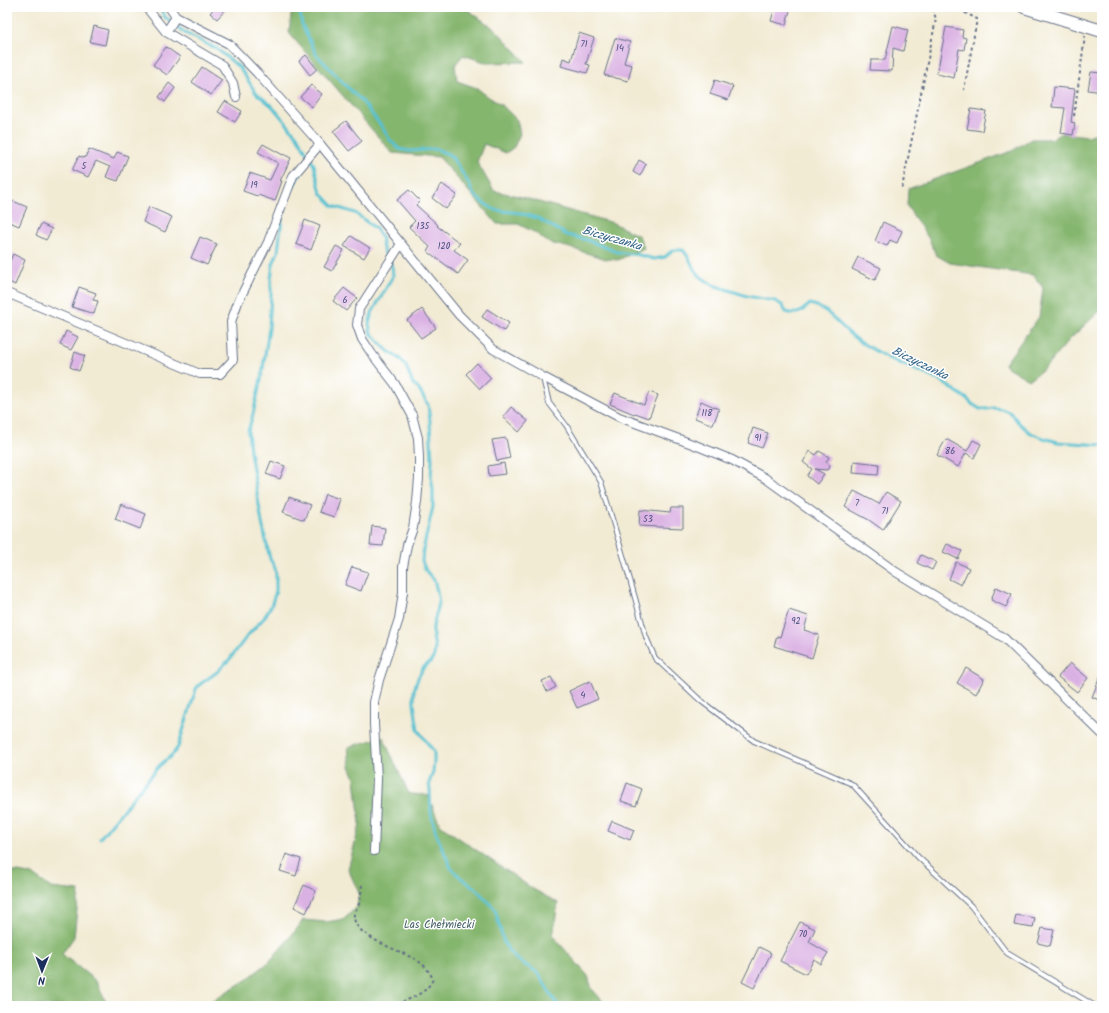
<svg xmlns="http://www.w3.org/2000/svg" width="1109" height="1013" font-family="Kalam,sans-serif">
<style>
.forest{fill:#85b66e;stroke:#507266}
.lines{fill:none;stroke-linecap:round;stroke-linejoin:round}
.stream{stroke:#57c1d2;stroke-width:3}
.building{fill:#dab1e3}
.service-casing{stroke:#667187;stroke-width:6}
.minor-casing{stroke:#667187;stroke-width:10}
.primary-casing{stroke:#667187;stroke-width:14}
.path{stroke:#667187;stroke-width:2;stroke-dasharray:3 3;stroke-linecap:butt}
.service{stroke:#fff;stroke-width:4}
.minor{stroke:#fff;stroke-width:8}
.primary{stroke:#fff;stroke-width:12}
.labels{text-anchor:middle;stroke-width:3;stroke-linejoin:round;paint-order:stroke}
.number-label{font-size:9px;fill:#4b507f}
.park-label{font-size:11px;fill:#456168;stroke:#fff}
.water-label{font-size:12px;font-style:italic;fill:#306287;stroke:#fff}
</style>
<rect width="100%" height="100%" fill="#fff"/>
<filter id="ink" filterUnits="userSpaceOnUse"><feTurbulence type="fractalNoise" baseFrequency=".025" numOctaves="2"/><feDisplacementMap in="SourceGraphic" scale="8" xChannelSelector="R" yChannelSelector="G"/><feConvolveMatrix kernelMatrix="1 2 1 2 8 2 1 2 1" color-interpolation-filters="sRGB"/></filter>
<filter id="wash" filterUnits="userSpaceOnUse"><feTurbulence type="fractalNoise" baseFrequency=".012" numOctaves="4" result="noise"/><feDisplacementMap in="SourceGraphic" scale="16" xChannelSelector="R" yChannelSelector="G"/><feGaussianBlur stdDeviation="0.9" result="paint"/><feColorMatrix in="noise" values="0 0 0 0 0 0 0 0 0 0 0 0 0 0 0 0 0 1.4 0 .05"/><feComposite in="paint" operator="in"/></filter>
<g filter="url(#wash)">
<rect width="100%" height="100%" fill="#f2ebd4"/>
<path class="forest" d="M292,7h172l32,23 30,32 -38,1 -25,-8 -8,10 2,16 20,7 10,8 16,10 14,14 3,14 -6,13 -8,6 -22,-9 -7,18 17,29 24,5 95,27 26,13 5,12 -26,12 -12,-1 -39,-12 -18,-4 -15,-11 -16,-8h-21l-58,-67 -47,-4 -103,-120z
M1102,131v178l-32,30 -24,28 -17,13 -25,-15 35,-48 4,-29 -10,-13 -83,-12 -14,-8 -7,-16 -22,-33 1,-17 104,-38 19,-12h22l8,-6 27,3z
M383,737l26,57 19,1 12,30 93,64 25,14 -5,33 35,40 4,13 15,17h-408l14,-6 33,-20 23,-18 27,-32 7,-10 23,2 18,-3 13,-12 2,-14 -11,-24 12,-45 -5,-46 -5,-12 -2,-19z
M7,866l6,6h5l11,2 7,3 15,11 28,3 -5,46 -12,17 35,28 11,24h-101z"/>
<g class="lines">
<path class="stream" d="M159,7l6,10 20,16 32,16 23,19 16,25 16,13 25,30 17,29 7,28 12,13 22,7 21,16 5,7 2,13 3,6 6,11 1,10 -21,37 -3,11 2,9 7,8 10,10 11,7 7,8 6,16 8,9 8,14 2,16 2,40 -1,15 2,14v17l-10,43 -1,11 4,10 8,9 3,11 2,12 -6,23v11l2,10 -1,10 -4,5 -7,6 -5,10 -4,12v14l4,26 16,22v10l-1,10 -4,11 1,7 1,23 5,20 15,35 9,9 15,11 20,21 9,34 5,8 7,8 22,14 20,33
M299,7l3,18 14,29 36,38 9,8 21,27 8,13 9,9 11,2 26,-2 14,6 8,11 11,18 4,10 9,8 13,8 25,3 17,5 30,17 20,5 30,12 22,3 15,4 11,-2 8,-7h10l6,8 5,11 7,8 12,8 34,11 28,5 7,4 4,7c12,3 14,1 24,-8l7,2 10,6 23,22 10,8 26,15 53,23 27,18 6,6 8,5h6l8,-1 8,1 9,4 7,9 11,10 11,5 18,5 44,3
M291,191l7,-14 3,-4
M100,838l59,-72 14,-12 5,-7 18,-58 3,-4 18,-13 12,-12 19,-25 16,-17 7,-12 5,-15v-16l-1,-7 -5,-9 -8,-36 -12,-72 -2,-20 4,-13 4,-17 6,-26 7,-47 2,-34v-15l2,-15 5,-12 4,-35 3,-10"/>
</g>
<g id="blocks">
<path class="building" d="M215,7h13l-11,12 -7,-6z
M775,7h16l-5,18 -15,-4z
M94,26l14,4 -3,15 -15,-3z
M893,26l15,4 -5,21 -10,-3 -1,23 -22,-1 1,-10h14z
M946,27l17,3 -1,7 4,1 -2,12 -5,-1 -5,29 -17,-4z
M579,33l15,5 -8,26 4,1 -3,8 -26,-7 2,-8 8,3z
M615,38l15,4 -6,21 8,2 -4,16 -24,-6z
M166,47l14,10 -13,18 -14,-10z
M306,55l11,14 -7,6 -11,-14z
M202,67l20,13 -11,15 -19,-13z
M1091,72l11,1v19l-14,-2z
M715,80l18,6 -5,14 -18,-6z
M169,83l6,5 -10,14 -6,-5z
M311,85l11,9 -10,13 -12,-10z
M1054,87l21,2 -4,33 4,1 -2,12 -12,-2 4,-25 -13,-1z
M225,101l17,10 -7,11 -17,-10z
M971,109l15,2 -4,20 -15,-2z
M346,121l16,20 -13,10 -16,-20z
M263,144l20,11v-1l8,4 -11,23h2l-7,20 -17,-6 -1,1 -14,-5 7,-18 20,7 8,-17 -20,-11z
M89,149l25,10 3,-7 11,4 -10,25 -12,-4 4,-10 -14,-6 -8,16 -16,-7 7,-14 6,2z
M639,160l7,4 -6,12 -7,-4z
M442,184l15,11 -11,14 -14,-11z
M409,190l11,11 -4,4 22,20 -1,1 23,17 -6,7 14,10 -10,14 -31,-23 3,-4 -21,-20 6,-6 -18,-21z
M13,201l14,6 -8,19 -12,-5v-7z
M149,207l23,10 -7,15 -22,-10z
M305,220l15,6 -9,24 -15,-6z
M883,222l19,9 -5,12 -7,-3 -3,6 -12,-5z
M41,224l11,5 -6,11 -10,-5z
M351,236l19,12 -6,10 -20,-12z
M200,237l17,7 -10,21 -16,-7z
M336,246l8,4 -12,21 -8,-4z
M13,254l12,6 -10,25 -8,-4v-13z
M858,257l23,11 -6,12 -23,-11z
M79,287l17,6 -3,7 5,1 -4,13 -22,-7z
M344,288l13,10 -11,13 -13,-10z
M422,309l14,19 -15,10 -14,-18z
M487,309l22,14 -5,8 -22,-14z
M66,331l12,6 -7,13 -11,-5z
M75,352l10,4 -6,15 -9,-4z
M477,363l14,15 -11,11 -14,-15z
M649,392l9,3 -9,23 -14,-5 -1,1 -24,-10 5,-11 29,12z
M701,401l18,8 -6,16 -18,-7z
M511,407l17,14 -9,11 -16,-15z
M753,428l15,5 -6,15 -14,-5z
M506,438l4,20 -13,3 -5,-21z
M946,439l21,12 6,-11 8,4 -7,14 -8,-5 -8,14 -21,-12z
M810,451l6,4 3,-4 10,6 -3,5 4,3 -3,5 -12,-1 9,5 -7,10 -10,-8 5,-7 -9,-7z
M271,461l14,5 -5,13 -14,-5z
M854,461l25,3 -1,11 -25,-2z
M504,463l2,11 -17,2 -1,-10z
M854,491l25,13 7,-12 15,9 -18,29 -14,-10 -24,-13z
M325,494l15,5 -6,18 -15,-5z
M289,497l21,8 -6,15 -21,-8z
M121,504l25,10 -6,15 -25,-10z
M671,508h12v20l-24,-1 -20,-1 1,-16 30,3z
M372,526l13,2 -2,18 -13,-1z
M947,544l15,7 -4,8 -15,-7z
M921,555l15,7 -4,8 -15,-7z
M956,562l13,6 -8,17 -12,-6z
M352,567l16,5 -7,19 -16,-6z
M996,587l16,7 -6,13 -15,-7z
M789,610l19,6 -4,14 15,5 -7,23 -38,-12 3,-10 3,1z
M1070,663l18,15 -11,14 -19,-15z
M966,668l18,11 -8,15 -19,-11z
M1101,674h1v27l-10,-4z
M551,677l5,10 -9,5 -5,-11z
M590,681l8,18 -21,9 -8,-17z
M627,783l15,6 -6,17 -15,-5z
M612,821l22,9 -4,10 -22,-9z
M286,854l15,5 -5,17 -16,-5z
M304,885l12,6 -10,22 -12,-6z
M1016,915l19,3 -2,10 -19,-3z
M800,922l15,7 -6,13 19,11 -7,11 -7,-5 -8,15 -26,-13z
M1042,928l12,2 -4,16 -12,-3z
M759,947l12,6 -17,35 -12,-6z"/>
</g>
</g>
<g filter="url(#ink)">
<use href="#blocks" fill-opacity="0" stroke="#667187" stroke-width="1"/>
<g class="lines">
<g class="service-casing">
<path id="service" d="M543,378l6,25 17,22 35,57 24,80 21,75 9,21 46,43 53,40 98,43 41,45 25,28 53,49 36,47 88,53"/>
</g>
<g class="minor-casing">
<path id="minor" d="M146,7l20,25 56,33 11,18 3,14
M169,7l7,10 53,27 28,29 63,71 139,171 34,34 50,28 76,40 76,28 37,15 33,18 131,94 108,66 98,96
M166,32l10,-15
M7,293l193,81h20l13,-14 -2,-38 7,-20 30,-60 25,-66 27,-32
M374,851l3,-72 -3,-55v-22l5,-22 20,-61 4,-27v-25l4,-22 6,-17 4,-26 2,-24v-21l-1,-19 -6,-23 -17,-31 -23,-30 -10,-15 -5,-14 2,-16 42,-65"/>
</g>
<g class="primary-casing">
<path id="primary" d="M1024,7l78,24"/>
</g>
<path class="path" d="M954,7l23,12 -13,71
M1074,116l11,-80
M902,188l34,-169 -4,-12
M362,885c-1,6 -1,13 -3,19 -2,4 -6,9 -5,14 3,22 53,33 68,46 5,4 8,9 11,15 -7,16 -25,20 -40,27"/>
<use href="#service" class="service"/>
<use href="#minor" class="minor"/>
<use href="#primary" class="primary"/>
</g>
</g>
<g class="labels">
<g class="number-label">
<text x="584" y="47">71</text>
<text x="620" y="51">14</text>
<text x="84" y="169">5</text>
<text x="254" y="188">19</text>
<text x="423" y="229">135</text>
<text x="444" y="249">120</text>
<text x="345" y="303">6</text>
<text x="707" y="416">118</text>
<text x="758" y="441">91</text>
<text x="950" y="454">86</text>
<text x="857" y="506">7</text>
<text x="885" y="514">71</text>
<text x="648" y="522">53</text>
<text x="796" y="624">92</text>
<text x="583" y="698">4</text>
<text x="803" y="937">70</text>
</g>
<g class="park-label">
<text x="439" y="928">Las Chełmiecki</text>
</g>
<g class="water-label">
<text transform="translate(612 238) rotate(16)" y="4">Biczyczanka</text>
<text transform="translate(920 363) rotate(26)" y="4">Biczyczanka</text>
</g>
</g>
<rect width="1109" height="1013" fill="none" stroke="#fff" stroke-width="24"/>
<g transform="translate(42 971) rotate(181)" stroke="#ffffff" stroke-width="3" paint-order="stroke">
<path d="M0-3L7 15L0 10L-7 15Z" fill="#1b2f5e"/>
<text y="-6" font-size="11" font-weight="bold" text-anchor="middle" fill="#1b2f5e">N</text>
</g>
</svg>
